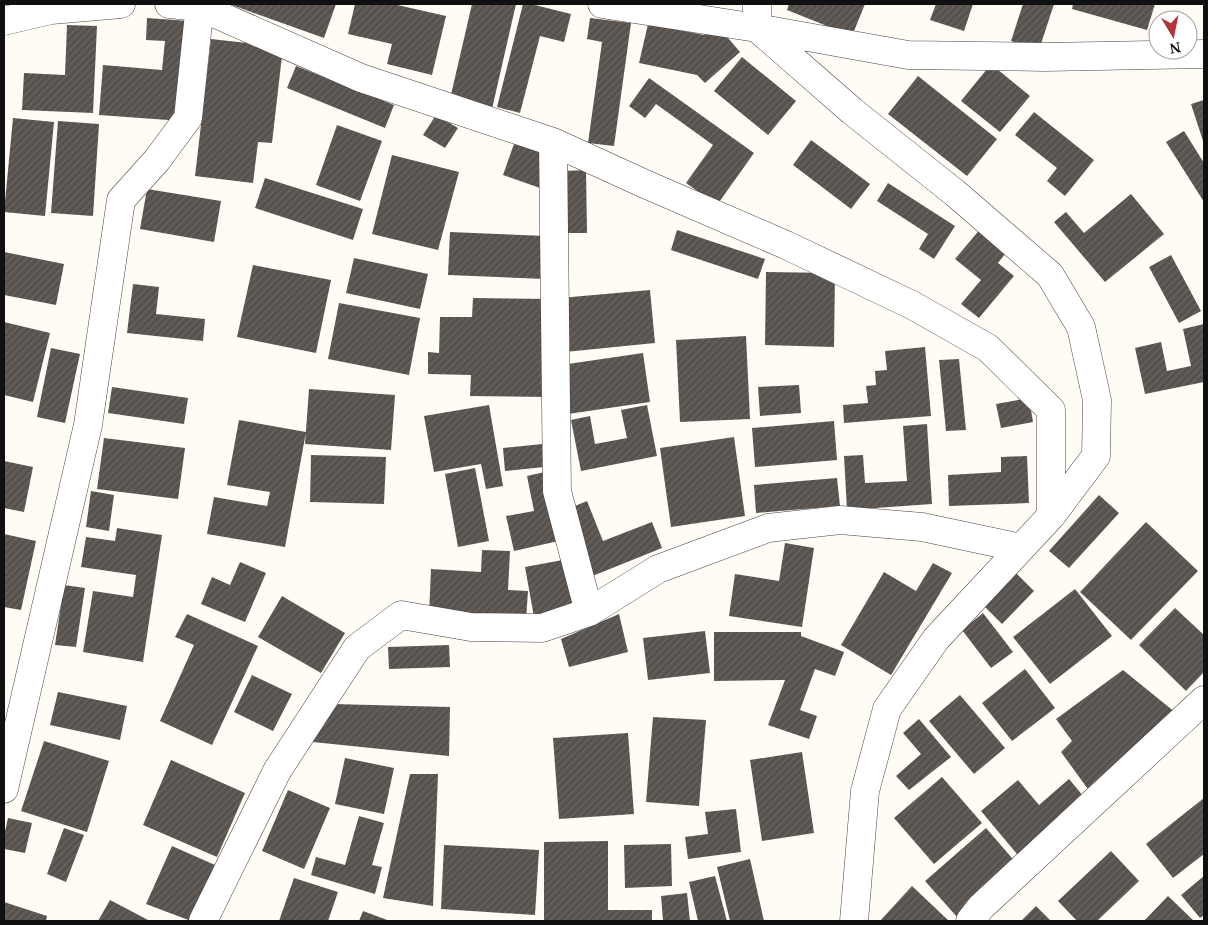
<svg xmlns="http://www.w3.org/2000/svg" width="1208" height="925" font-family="'Noto Serif',serif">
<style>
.building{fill:url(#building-hatch)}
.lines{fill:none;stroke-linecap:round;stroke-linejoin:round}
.minor-casing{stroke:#434343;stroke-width:29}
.minor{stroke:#fff;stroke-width:28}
</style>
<defs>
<pattern id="building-hatch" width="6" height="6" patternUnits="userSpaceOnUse" patternTransform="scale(1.25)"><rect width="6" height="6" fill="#58524e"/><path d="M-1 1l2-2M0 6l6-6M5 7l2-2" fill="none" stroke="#6b6663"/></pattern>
</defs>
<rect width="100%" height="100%" fill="#fefcf5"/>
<path class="building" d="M229,4h107l-12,34z
M355,4h38l53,12 -14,59 -45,-11 5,-20 -44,-10z
M472,4h44l-24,105 -42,-10z
M523,4h8l40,10 -7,28 -24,-6 -20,77 -23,-6z
M789,4h76l-13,32 -65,-26z
M936,4h37l-9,27 -34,-11z
M1023,4h31l-15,46 -28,-9z
M1073,4h82l-8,26 -75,-21z
M147,18l42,3 -7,100 -83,-6 4,-50 59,5 3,-29 -19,-1z
M590,18l41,5 -17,123 -26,-3 14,-101 -15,-3z
M648,24l56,11 13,-10 23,27 -35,31 -8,-8 -58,-12z
M67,25l30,1 -4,87 -71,-3 2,-37 41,2z
M211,39l72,8 -11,96 -14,-1 -5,41 -58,-7z
M742,57l54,44 -28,34 -54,-44z
M991,64l39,32 -30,36 -39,-31z
M296,66l98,39 -9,23 -98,-40z
M918,76l79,63 -30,37 -79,-62z
M649,78l105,75 -37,52 -31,-22 27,-38 -57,-41 -11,14 -16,-12z
M1204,100v44l-13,-40z
M1034,112l60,48 -29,36 -18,-15 10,-13 -42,-33z
M436,115l22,13 -13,20 -22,-13z
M13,118l41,4 -9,94 -41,-4z
M58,121l41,3 -6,92 -42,-3z
M337,125l45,16 -22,60 -44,-16z
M1184,131l20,32v39l-38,-60z
M811,140l59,44 -19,25 -58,-44z
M515,141l37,13 -12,34 -37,-13z
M392,155l67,17 -21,78 -66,-16z
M586,170l1,63h-22l-1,-62z
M265,178l98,31 -10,31 -98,-32z
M888,183l67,43 -21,33 -15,-10 9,-15 -51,-33z
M147,189l74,12 -7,41 -74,-13z
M1131,194l33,40 -59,48 -51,-60 12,-10 18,21z
M982,227l27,22 -11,14 16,13 -35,42 -18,-14 20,-24 -26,-21z
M677,230l88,29 -7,20 -87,-29z
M450,232l96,4 -2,43 -96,-4z
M4,252l60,12 -8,41 -52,-10z
M1171,255l30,56 -22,12 -30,-56z
M354,258l74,16 -8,35 -74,-16z
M253,265l78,15 -15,73 -79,-16z
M766,272l69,1 -1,74 -69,-2z
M133,284l26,3 -3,27 49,5 -2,22 -76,-8z
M650,290l5,53 -90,9 -5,-54z
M473,298l78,1 -2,98 -79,-1 1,-21 -43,-1v-22l11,1 1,-36h32z
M339,303l81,15 -11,57 -81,-16z
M4,322l46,11 -17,69 -29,-7z
M1204,324v58l-59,12 -10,-46 26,-6 6,29 24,-5 -8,-37z
M746,336l4,83 -70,3 -4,-82z
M925,347l6,69 -87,7 -1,-18 25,-2 -2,-17 10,-1 -1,-14 12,-1 -2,-19z
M51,348l29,6 -15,69 -28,-6z
M643,353l7,49 -82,12 -7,-49z
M959,359l7,71 -20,1 -7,-71z
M799,385l2,28 -41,3 -2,-29z
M112,387l76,11 -4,26 -76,-11z
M309,389l86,6 -4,55 -86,-6z
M1029,398l4,24 -32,6 -5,-24z
M489,405l14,81 -17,3 -5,-25 -47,8 -10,-56z
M647,405l10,51 -76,15 -10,-51 19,-4 5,28 32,-6 -6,-28z
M239,420l67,12 -21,115 -78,-13 7,-37 53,9 3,-14 -43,-7z
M834,421l3,39 -82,7 -3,-39z
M927,424l5,80 -85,6 -3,-54 19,-1 2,28 42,-2 -4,-55z
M734,437l11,79 -74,11 -11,-79z
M104,438l81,10 -7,51 -81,-10z
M552,443l2,23 -49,5 -2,-23z
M311,455l75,2 -2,47 -74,-2z
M1027,456l2,47 -80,3 -1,-31 53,-3v-15z
M4,461l29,6 -9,45 -20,-4z
M475,468l14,73 -31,6 -13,-73z
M549,471l14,69 -49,11 -8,-35 28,-5 -7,-35z
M837,478l3,28 -84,7 -2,-28z
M91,491l23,4 -5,36 -23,-4z
M1099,495l20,18 -50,55 -20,-17z
M587,501l16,40 49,-19 10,26 -72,29 -27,-66z
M1146,522l52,49 -67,69 -51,-48z
M117,528l45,7 -19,127 -60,-10 10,-61 40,6 3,-22 -55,-8 5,-30 29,4z
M4,534l32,7 -15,69 -17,-3z
M785,543l29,5 -12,79 -73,-11 6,-42 44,7z
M482,550l28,1 -2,39 20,1 -2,29 -97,-5 2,-46 50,3z
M568,559l9,51 -43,7 -9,-50z
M240,562l26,11 -21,49 -44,-18 11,-27 18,8z
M933,563l19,10 -61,102 -50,-30 43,-73 32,19z
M1014,571l20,20 -32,33 -21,-21z
M64,585l21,3 -9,59 -21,-2z
M1075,589l37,47 -62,48 -37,-47z
M282,596l63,37 -24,40 -63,-36z
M1175,608l29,27v37l-18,19 -47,-46z
M983,613l30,39 -22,16 -29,-38z
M187,614l71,32 -46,99 -52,-24 34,-76 -19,-8z
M619,614l9,38 -59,15 -8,-28z
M705,631l5,42 -62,7 -5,-42z
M714,632h87v4l43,16 -9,24 -20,-7 -15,41 17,6 -8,23 -41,-14 17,-45 -71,1z
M449,645l1,22 -61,2 -1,-22z
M1025,669l30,39 -43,33 -30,-38z
M1123,670l53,43 -83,83 -32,-44 11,-11 -16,-22z
M252,675l40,19 -19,37 -39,-19z
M58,692l69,14 -7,34 -70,-15z
M960,695l45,53 -31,26 -45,-53z
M333,704l117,3 -1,49 -146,-15z
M653,717l53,3 -7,86 -53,-4z
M919,719l32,38 -42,33 -13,-14 25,-22 -18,-21z
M628,733l6,81 -75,5 -6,-81z
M44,741l65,20 -22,71 -66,-21z
M802,752l12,81 -52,8 -12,-81z
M345,758l49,10 -10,46 -49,-10z
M171,760l74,33 -28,64 -74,-32z
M410,774h28l-5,132 -50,-8z
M942,777l40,46 -48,41 -40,-46z
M1069,779l20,24 -67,57 -41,-49 37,-31 21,25z
M288,790l42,18 -26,61 -42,-18z
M1204,798v56l-31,24 -27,-34z
M736,809l5,43 -53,7 -3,-22 23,-3 -3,-22z
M359,816l25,7 -12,42 10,2 -7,27 -64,-19 5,-18 29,8z
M8,818l24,5 -7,30 -21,-4v-13z
M64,828l20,7 -18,47 -19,-8z
M986,828l32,37 -61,52 -32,-36z
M608,841v69h44v11h-108v-79z
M671,844l1,42 -47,2 -1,-43z
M444,845l95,5 -4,65 -94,-6z
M172,846l43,19 -24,56 -45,-17z
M1111,851l28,30 -42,40h-20l-19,-20z
M750,859l14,62h-34l-13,-54z
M715,876l12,45h-29l-9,-39z
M1204,876v39l-4,3 -19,-23z
M294,878l44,14 -10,29h-49z
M912,886l37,35h-69z
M687,893l3,28h-27l-2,-25z
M1168,896l26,25h-50z
M110,900l40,21h-52z
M4,902l43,14 -1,5h-42z
M1036,906l15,15h-30z
M363,911l27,10h-31z"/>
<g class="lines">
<g class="minor-casing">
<path id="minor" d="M169,4l31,3 161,71 192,64 92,42 141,61 126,60 76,43 63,62v106
M602,4l155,24 151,27 137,2 159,-3
M757,4v24l95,83 103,82 95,82 31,52 16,73 -1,56 -45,60 -115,123 -49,70 -22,82 -11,130
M4,21l47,-11 70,-6
M553,142l4,349 32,121
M4,789l84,-364 33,-225 36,-40 31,-42 12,-114
M203,921l74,-150 80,-123 44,-33 70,12 71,1 47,-16 69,-43 110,-41 72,-8 82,7 99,21
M970,921l11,-14 223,-207"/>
</g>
<use href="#minor" class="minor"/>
</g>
<rect width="1208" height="925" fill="none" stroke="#101010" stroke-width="10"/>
<g transform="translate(1173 35) rotate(170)"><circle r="24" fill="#ffffff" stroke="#9f9f9f"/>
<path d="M0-4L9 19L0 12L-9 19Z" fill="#b5343c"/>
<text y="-8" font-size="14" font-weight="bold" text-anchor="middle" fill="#101010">N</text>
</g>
</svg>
